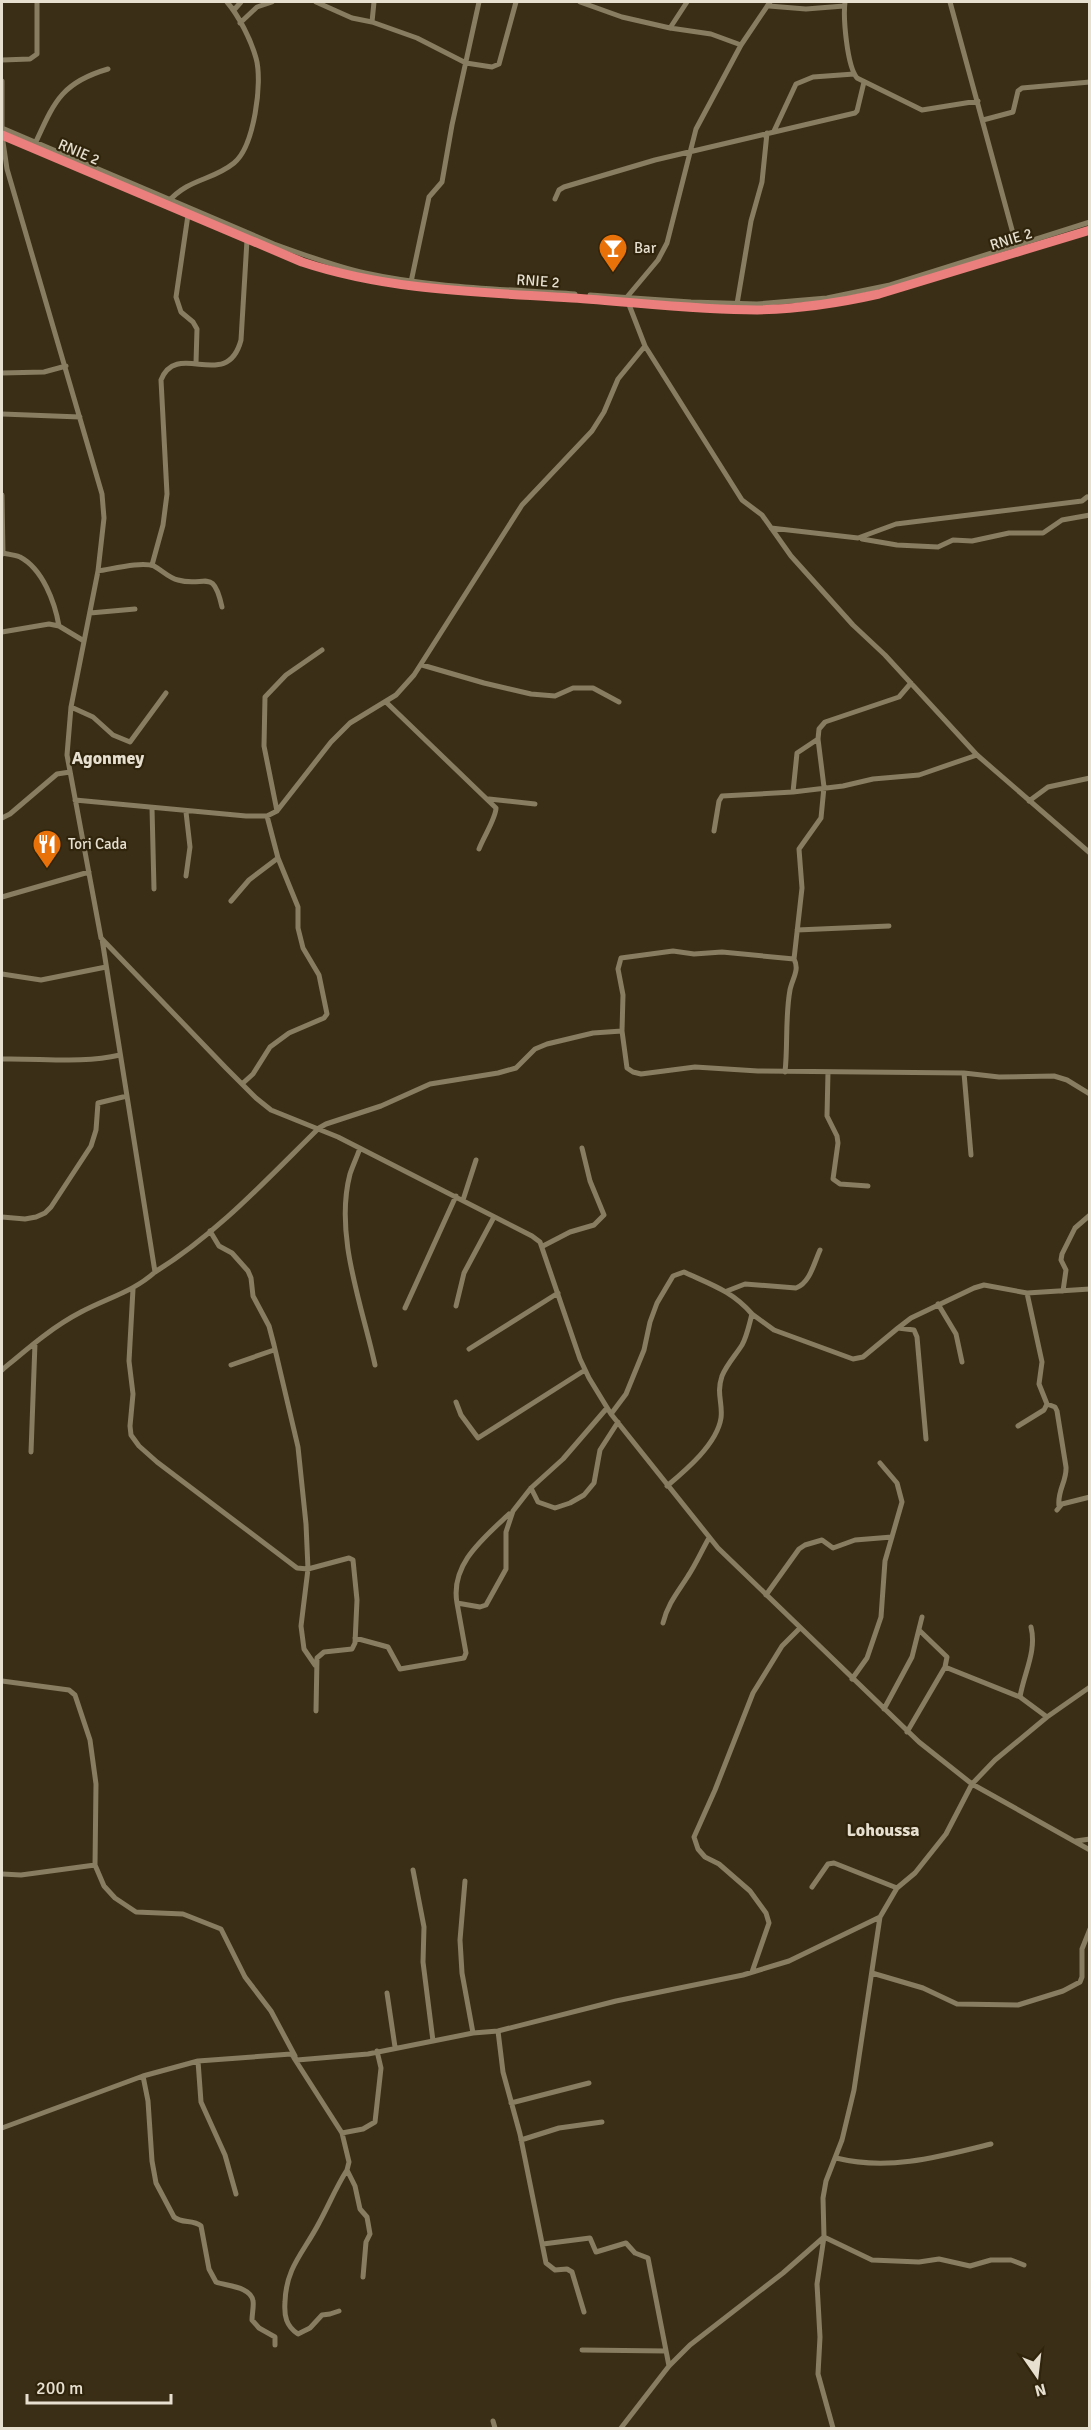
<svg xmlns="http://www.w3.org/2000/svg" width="1091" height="2430" font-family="Signika,sans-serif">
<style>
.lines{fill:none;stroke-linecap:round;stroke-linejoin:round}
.street{stroke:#887c61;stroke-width:5}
.highway{stroke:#ea7f7d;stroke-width:9}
.labels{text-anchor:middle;stroke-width:4.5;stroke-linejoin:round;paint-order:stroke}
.street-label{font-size:15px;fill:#e7e0d1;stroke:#30250c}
.poi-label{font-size:15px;fill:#e7e0d1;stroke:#30250c;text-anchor:start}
.quarter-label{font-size:18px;font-weight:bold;fill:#e7e0d1;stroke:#30250c}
</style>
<rect width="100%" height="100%" fill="#3a2f16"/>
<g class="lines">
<path class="street" d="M316,2l36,16 20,4 45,16 49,25 26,4 7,-3 17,-62
M580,2l42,15 48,11 41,6 30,11
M770,2l-29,43 -45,84 -29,114 -9,17 -31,37 1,5 17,44 97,154 20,15 29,41 62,69 32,30 92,100 113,98
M845,2c-2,16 2,64 12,76l65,32 56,-9
M950,2l67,246
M769,6l37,3 38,-3
M234,10l7,-8
M372,22l2,-20
M240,23l17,-16 15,-5
M670,28l17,-26
M2,60l28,-1 7,-5v-52
M2,81v54l5,34 95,325 2,24 -6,53 -27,136 -4,48 34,183 125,130 30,30 15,12 67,27 194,99 8,6 40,117 9,19 22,36 107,134 201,194 53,42 118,66
M983,120l30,-8 5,-21 4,-3 68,-6
M2,128l272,116c30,11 60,22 91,29 68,15 140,16 210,21
M774,131l22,-47 17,-7 41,-3
M34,146c20,-43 26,-63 74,-77
M555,199l4,-9 5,-3 91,-27 200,-47 2,-2 7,-29
M168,202c21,-24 44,-21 66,-39 20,-16 29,-81 22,-105 -5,-18 -17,-42 -29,-56
M188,215l-12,82 5,15 12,10 4,7 -1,34
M411,282l18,-85 13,-15 10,-57 27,-123
M590,295l101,7 66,2 70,-6 63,-13 200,-63
M737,304l14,-83 11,-39 5,-49
M2,373l42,-1 22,-6
M2,414l78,3
M2,495l1,59
M771,528l87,10 38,-14 186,-23 5,-4
M862,539l35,6 41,2 15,-7 19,1 37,-8h34l19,-13 28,-5
M2,553c5,1 13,2 18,4 23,12 35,46 39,69l25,15
M152,565l11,-40 4,-31 -6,-114c16,-41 66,13 80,-40l6,-100
M98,571c14,-2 44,-10 56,-5 9,5 15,12 24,14 27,8 35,-14 44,27
M90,613l45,-4
M2,632l47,-8 10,2
M422,665l62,18 47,11 24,2 18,-8h20l26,14
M386,702l110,106c0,10 -13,30 -17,41
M71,707l22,10 20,18 17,7 36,-49
M793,792l4,-39 21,-14
M489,799l46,5
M75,800l171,16h21l10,-5 54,-69 19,-19 46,-28 18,-20 108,-170 70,-74 12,-19 14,-33 27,-33
M1029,801l19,-14 42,-9
M152,808l2,81
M277,811l-13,-65 1,-49 21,-22 36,-25
M186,812l4,35 -4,29
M2,818l8,-4 47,-40 13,-2
M714,831l5,-30 3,-5 71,-4 50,-6 30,-7 46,-4 58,-20
M2,897l87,-25
M231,901l18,-21 29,-22
M797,930l92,-4
M794,959l-72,-7 -28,2 -21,-3 -52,7 -3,11 5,26 -1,36 5,37 6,4 8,2 54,-7 63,4 206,2 35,4 55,-1 13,4 23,14
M2,974l39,6 65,-13
M2,1059c39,-1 80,5 118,-4
M785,1072c3,-27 0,-55 5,-82 2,-11 10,-20 4,-31l8,-71 -3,-39 22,-31 3,-31 -6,-48 1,-10 6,-7 74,-25 12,-14
M828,1072l-1,44 10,20 1,7 -5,36 7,5 28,2
M964,1073l7,82
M242,1084l11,-10 17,-27 19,-14 35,-15 3,-4 -8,-39 -16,-27 -5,-20v-21l-20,-49 -11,-42
M360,1148c-3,9 -7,17 -10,26 -16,61 12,131 25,191
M463,1200l13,-40
M2,1217l23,2 11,-2 9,-4 6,-6 40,-61 5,-16 2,-27 29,-7
M210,1231l9,15 13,7 16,18 3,7 2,18 16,30 5,19 24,102 8,77 2,45 -7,57 3,23 11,16
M543,1246l27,-14 24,-7 10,-10 -14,-34 -8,-33
M155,1272c62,-38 113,-94 164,-144l7,-4 55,-18 49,-22 68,-11 18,-5 19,-19 12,-5 46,-11 29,-2
M133,1289l-4,72 4,33 -3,32 1,9 8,11 18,16 140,106 11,1 41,-11 4,2 4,40 -2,43 -3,6 -28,3 -7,6 -1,53
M727,1291l18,-7 51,4c14,-5 18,-25 24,-38
M1063,1291l3,-21 -5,-10 1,-6 13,-26 15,-13
M938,1304l18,30 6,28
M456,1306l8,-33 30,-56
M405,1308l51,-112
M752,1314l22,16 79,29 10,-2 35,-29 16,2 3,7 9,102
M898,1328l13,-10 63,-30 10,-3 43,8 63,-4
M469,1349l89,-56
M231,1365l43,-15
M2,1370c25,-21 50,-43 79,-58 26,-14 52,-20 74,-40l-53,-333
M456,1402l5,13 17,23 107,-68
M1047,1404l8,3 2,4 9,56c1,14 -9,24 -7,39
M611,1414l15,-20 18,-44 6,-28 7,-19 16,-27 11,-4c28,13 48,19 68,42 -3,11 -5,22 -10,31 -7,11 -15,19 -20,31 -6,18 1,27 -1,42 -4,26 -35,52 -54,68
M1018,1426l26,-16 3,-6 -8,-20 3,-22 -15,-69
M31,1452l4,-109
M531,1488l7,14 17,6 15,-5 14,-8 10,-12 6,-33 18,-28
M1057,1510l5,-6 28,-7
M766,1595l33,-46 6,-4 17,-5 11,8 22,-8 37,-3
M457,1603c-7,-39 27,-65 52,-89
M663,1623c5,-20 15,-31 25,-47 8,-12 14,-26 21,-38
M919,1630l28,27 -2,10
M355,1638l33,9 12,22 64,-11 2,-5 -9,-50 23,4 6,-2 20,-36v-37l7,-21 18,-23 32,-29 44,-51
M852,1679l15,-21 14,-41 4,-56 17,-59 -5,-19 -17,-20
M2,1681l67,9 6,5 15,45 6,44 -1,81 9,21 11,12 21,14 47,2 38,15 24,48 26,34 24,45
M1020,1697c4,-24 17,-46 11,-70
M884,1709l28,-52 10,-40
M907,1732l38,-65 75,30 27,20
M1076,1841l14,-2
M413,1870l11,57 -1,35 10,79
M2,1874l19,1 74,-10
M465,1881l-5,59 2,33 11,60
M812,1887l16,-23 6,-1 63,25
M752,1972l17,-49 -3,-10 -16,-22 -31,-27 -14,-7 -7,-8 -4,-12 21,-47 38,-97 29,-47 18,-18
M872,1973l51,15 34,16 61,1 45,-14 17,-9 2,-5v-28l8,-20
M387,1993l8,54
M498,2031l5,41 17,62 26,129 9,7 12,-1 5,3 12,40
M294,2058l48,75 7,29 -2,8 8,16 5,23 7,8 3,17 -4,8 -3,35
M198,2061l3,41 24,53 11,39
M143,2076l5,25 4,60 4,22 18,34c8,7 19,2 27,9l8,43 7,13c9,4 35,4 37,19 1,5 -1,13 -1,19l7,8 16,9v8
M511,2103l78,-20
M2,2128l141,-52 55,-15 93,-7 6,6 71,-6 105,-21 25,-2 118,-30 127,-26 46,-14 91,-44
M342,2133l21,-4 12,-7 6,-54 -4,-17
M521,2140l38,-12 43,-6
M836,2158c53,13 103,-1 155,-14
M543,2244l47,-6 6,14 30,-9 9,10 13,5 21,108
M339,2311l-9,3 -8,1 -12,13 -12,6c-12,-8 -14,-18 -13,-32 1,-35 19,-50 34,-79 10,-18 17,-36 28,-53
M582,2350l84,1
M493,2421l2,7
M621,2428l48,-62 21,-21 93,-72 41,-36 48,23 47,2 20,-3 31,7 21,-6h20l13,5
M833,2428l-15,-54 2,-37 -3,-53 7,-47 -1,-39 3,-17 16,-41 12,-50 26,-173 17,-29 18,-15 31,-39 26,-50 23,-24 52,-43 43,-30"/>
<path class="highway" d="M2,135l300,127c87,29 179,30 270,36 61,4 124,12 185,12 41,-1 82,-7 122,-16l211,-64"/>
</g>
<defs>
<g id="bar-pin" transform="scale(1.5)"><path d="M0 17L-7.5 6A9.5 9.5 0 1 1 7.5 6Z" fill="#e8710a" stroke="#30250c"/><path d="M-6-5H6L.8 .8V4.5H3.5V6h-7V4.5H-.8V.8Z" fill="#fff"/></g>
<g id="restaurant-pin" transform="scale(1.5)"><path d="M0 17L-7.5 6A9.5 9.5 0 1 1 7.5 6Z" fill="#e8710a" stroke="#30250c"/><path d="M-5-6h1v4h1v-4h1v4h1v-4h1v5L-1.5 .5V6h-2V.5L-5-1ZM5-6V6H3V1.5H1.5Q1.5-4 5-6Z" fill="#fff"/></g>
</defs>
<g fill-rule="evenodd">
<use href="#bar-pin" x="613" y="248"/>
<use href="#restaurant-pin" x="47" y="844"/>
</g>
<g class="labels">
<g class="street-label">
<text transform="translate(79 152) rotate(23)" y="5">RNIE 2</text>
<text transform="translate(1011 239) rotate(-17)" y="5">RNIE 2</text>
<text transform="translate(538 281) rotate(4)" y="5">RNIE 2</text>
</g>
<g class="poi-label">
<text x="634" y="253">Bar</text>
<text x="68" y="849">Tori Cada</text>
</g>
<g class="quarter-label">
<text x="108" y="764">Agonmey</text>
<text x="883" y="1836">Lohoussa</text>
</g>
</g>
<rect width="1091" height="2430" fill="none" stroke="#e7e0d1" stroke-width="6"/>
<g transform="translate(1037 2376) rotate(166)" stroke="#30250c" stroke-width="4.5" paint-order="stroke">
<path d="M0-4.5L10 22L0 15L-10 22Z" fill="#e7e0d1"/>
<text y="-9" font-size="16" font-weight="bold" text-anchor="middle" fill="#e7e0d1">N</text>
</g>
<path d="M27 2394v9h144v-9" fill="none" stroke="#e7e0d1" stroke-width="3"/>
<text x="36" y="2394" font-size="18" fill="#e7e0d1" stroke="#30250c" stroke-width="4.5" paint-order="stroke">200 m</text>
</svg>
